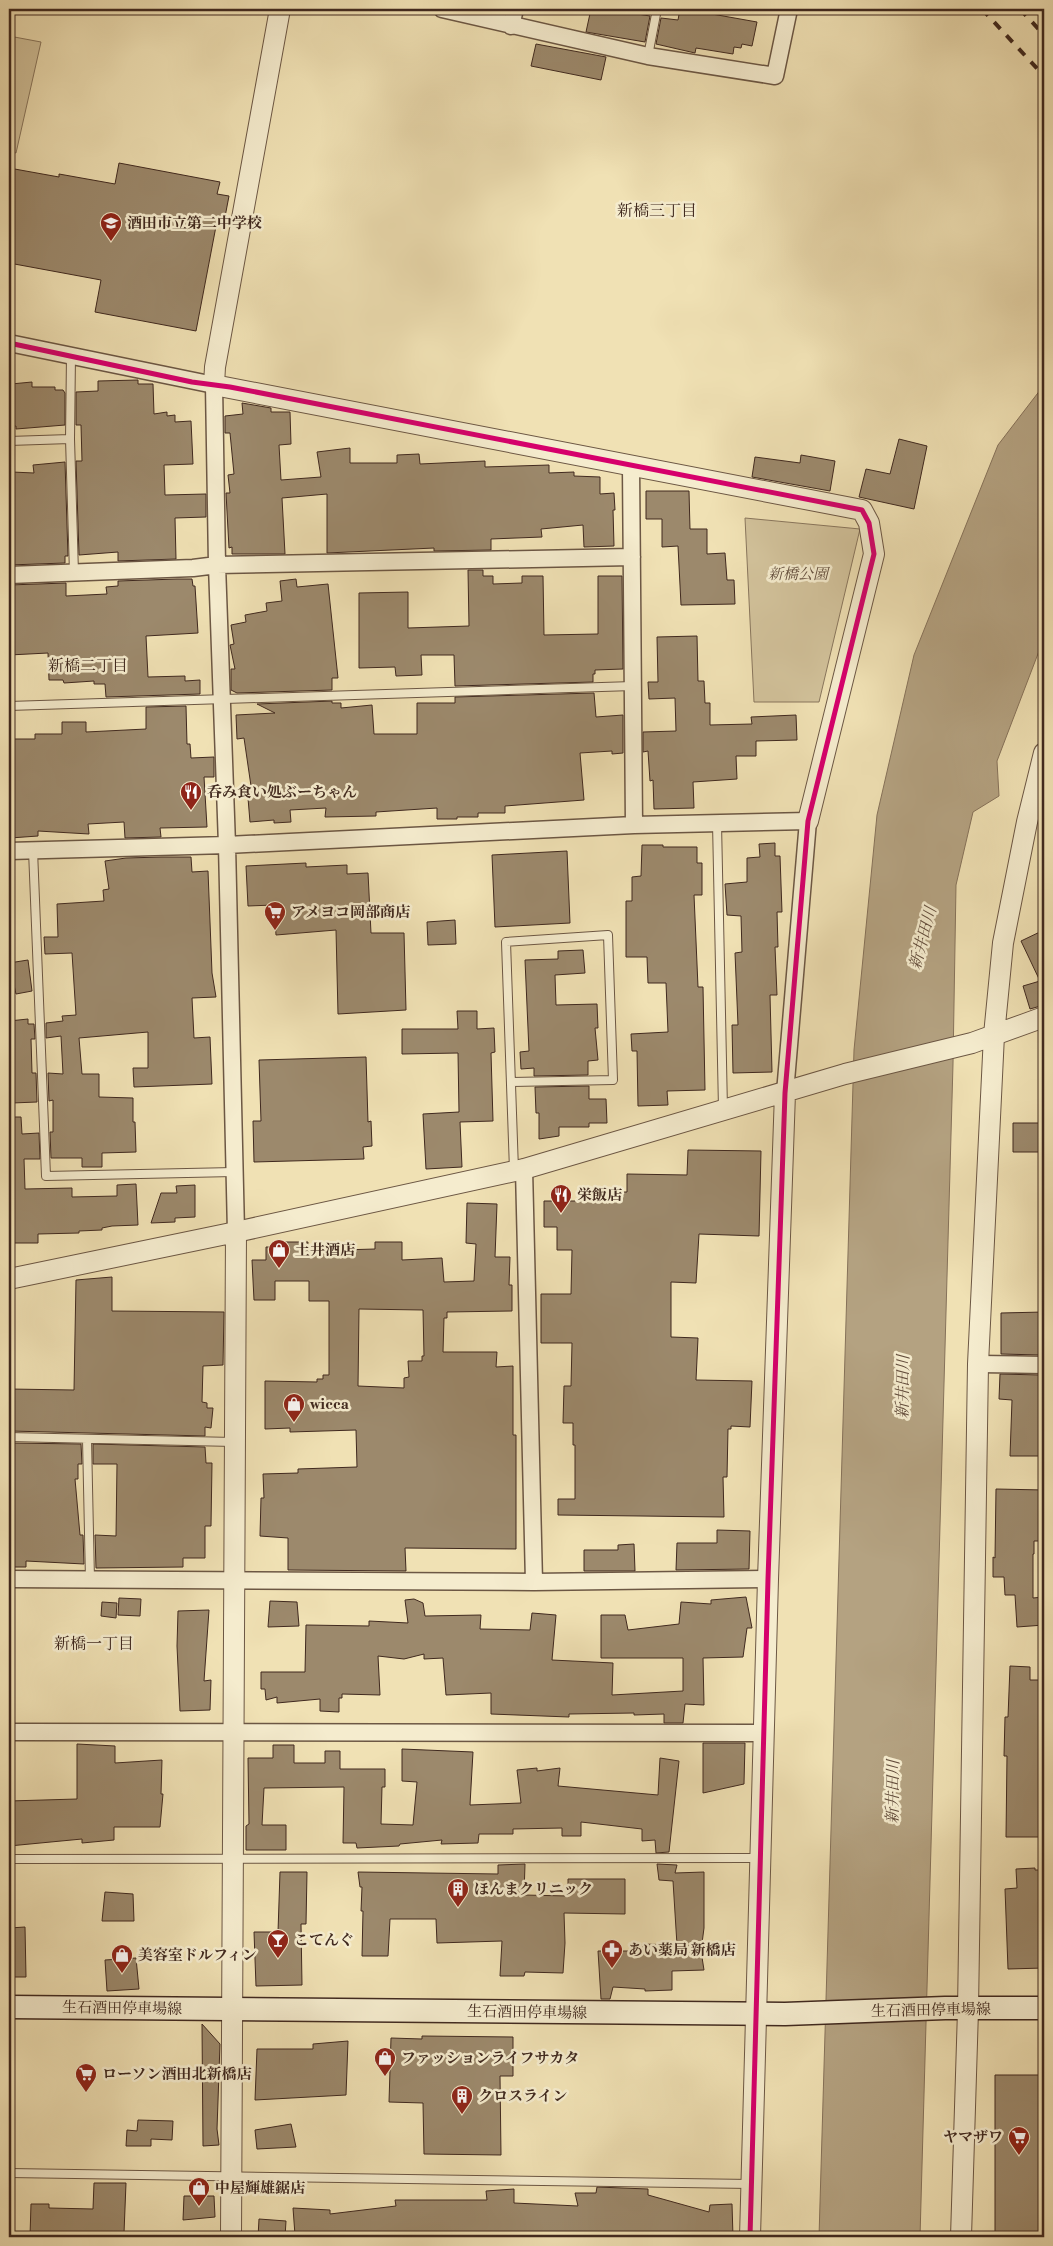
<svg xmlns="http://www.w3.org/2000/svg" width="1053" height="2246" font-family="'Libre Bodoni','Noto Serif JP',serif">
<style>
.green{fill:#d2c29b;stroke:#89765d}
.water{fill:#b4a281;stroke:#86725a}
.building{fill:#9c896c;stroke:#40291f;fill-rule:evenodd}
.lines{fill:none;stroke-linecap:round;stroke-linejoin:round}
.service-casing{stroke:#6c5744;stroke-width:10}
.minor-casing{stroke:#6c5744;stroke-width:19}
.tertiary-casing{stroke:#6c5744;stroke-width:22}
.secondary-casing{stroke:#40291f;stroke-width:25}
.service{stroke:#f5ecce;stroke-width:8}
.minor{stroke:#f5ecce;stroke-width:16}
.tertiary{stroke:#f5ecce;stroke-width:20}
.secondary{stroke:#f5ecce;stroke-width:22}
.rail{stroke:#40291f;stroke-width:4;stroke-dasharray:9 9;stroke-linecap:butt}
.cycleway-casing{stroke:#f5ecce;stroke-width:8}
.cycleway{stroke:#d6006c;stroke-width:5}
.labels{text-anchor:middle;stroke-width:5;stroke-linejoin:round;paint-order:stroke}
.poi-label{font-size:15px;font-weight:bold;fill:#40291f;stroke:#f5ecce;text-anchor:start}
.park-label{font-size:15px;font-style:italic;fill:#644f3e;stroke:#f5ecce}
.street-label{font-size:15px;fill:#40291f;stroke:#f5ecce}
.neighbourhood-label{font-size:16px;fill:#40291f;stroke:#f5ecce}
.water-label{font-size:16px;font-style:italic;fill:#634d3c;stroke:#f5ecce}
</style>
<rect width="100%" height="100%" fill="#f0e1b4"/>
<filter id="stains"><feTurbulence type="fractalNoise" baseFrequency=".004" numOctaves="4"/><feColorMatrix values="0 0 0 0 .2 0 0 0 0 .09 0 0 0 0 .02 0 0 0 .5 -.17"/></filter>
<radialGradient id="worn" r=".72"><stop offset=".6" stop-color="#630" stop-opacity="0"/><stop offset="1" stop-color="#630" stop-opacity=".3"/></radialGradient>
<path class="green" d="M9,36l32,6 -25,111 -7,-2z
M745,518l115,11 -41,173h-65z"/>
<path class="water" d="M1044,385v253l-47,123 2,35 -26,16 -17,73 -3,179 -33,1173h-101l35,-1187 23,-235 37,-160 84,-210z"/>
<path class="building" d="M591,9h16l43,7 -5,26 -59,-10z
M680,9h32v5l45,8 -5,24 -10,-2 -1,4 -7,-1 -1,7 -37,-6 -1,5 -39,-9 5,-26 17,2z
M536,44l70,13 -5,23 -70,-14z
M119,163l101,19 -3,12 12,2 -5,26 -7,-1 -21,110 -101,-19 6,-32 -92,-17v-95l50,9v-3l56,10z
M138,380v4h15l1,30 13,-2v4l8,-1v7l16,-1 2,43 -29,1 1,30 41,-1v23l-31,1 1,41 -58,2v-9l-39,3 -3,-94h6l-1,-36h-5v-33l22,-1v-10z
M32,382v5h23v3h8l2,3v32l-49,4v-3l-7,1v-35h3l-1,-8z
M242,403l29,5v4h19l1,32 -12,1 2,35 40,-3 -4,-25 33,-4v15h47v-8l22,-1 1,10 65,-3v6l64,-2v8l25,-1v4l26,1v17l14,-1 1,17h-2l1,36 -30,1 -1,-22 -42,4 1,8 -51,2v11l-57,1v-3l-107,5v-59l-45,4 3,56h-53v-7l-3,1 -3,-55h4l-2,-18 6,-1 -4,-41h-5v-17l18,-2z
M899,439l28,7 -13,63 -55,-12 7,-28 24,5z
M801,455l34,6 -5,30 -78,-14 3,-20 45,6z
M65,462l3,94h-3v7l-56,2v-82h3v-11l22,1 -1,-8z
M646,491h43l1,38h17v25l18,-1 2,27h7l1,24 -54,1 -3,-59 -16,1v-28h-16z
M468,570h15v6h10v8l29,-1v-7h21l1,59 54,-1v-58h24l1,93 -28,1v4h-2v8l-138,4 -1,-31h-33l1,20 -26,1 -1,-9 -36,1v-75l49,-1v36l61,-2z
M177,579h15l1,7h2l3,47 -52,3 2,41 37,-1v5l15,-1v14l-94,3 -1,-13h-11v-3l-30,2 -1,-3h-14l-1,-27 -39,2v-70l57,-2v13l41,-2 -1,-7 12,-1v-5z
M296,579l1,8 31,-3 10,94h-6v12l-95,3 -6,-3v-21h4l-5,-24 4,-1 -3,-19 15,-3 -1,-7 22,-4 -1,-8 16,-2 -2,-20z
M697,636l1,45h6l1,22h5v22l42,-1 -1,-7 45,-2 1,25 -41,1v15h-20l1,23 -44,3 1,26 -40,1 -1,-29 -3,1 -2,-30 -5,1v-20l33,-1 -1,-33 -26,1 -1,-17h10l-1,-45z
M594,693l2,24 27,-2v38l-11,1v-3l-32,2 4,47 -79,6v7h-27v4h-21v2h-20v-11l-61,4v4l-51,1 1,-9 -36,2 1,12 -17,1v-3l-24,2 -3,-36h4l-7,-48 -7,1 -1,-24 39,-2 -18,-9 75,-3v2h9v5l31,-3 2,29h43v-31h38v-6z
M186,706l1,38h3l1,14 23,-1v20h-10l3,50 -47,1 1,9 -36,1 -1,-16 -36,2 1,10 -51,-3v5l-28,2 -1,-99h26v-5h27v-12h24v10l60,-3v-22z
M775,843v13h5l2,56h-5l1,35h-3l2,48h-7l2,77 -39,1 -1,-48h6l-3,-72 7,-1 -1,-36 -14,-1 -2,-31 22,-2v-24l13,-1 -1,-13z
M642,845h21v2h34v16h5v32h-8l4,92h5l2,103 -38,1 1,14 -30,1 -1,-55h-5l-1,-17 37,-2 -2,-49h-18l-1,-26h-21v-56h6v-24l9,-1z
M567,851l3,72 -75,4 -3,-72z
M162,857h29l1,15 16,-1 4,102 4,24 -24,1 2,40 16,-1 2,47 -78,3 -1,-19h15v-36l-69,6 3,36h17v23l34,1v24h2l1,30 -34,1v14h-20v-9h-31l-1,-26h3v-32l-4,1 -1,-28 15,1 -2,-38 -15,2v-15l17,-2 -1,-5 14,-1 -4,-62 -27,1 -1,-17h14l-1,-33 47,-3 -1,-11 6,-1 -4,-28 21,-3z
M306,863v4l41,-2v9l21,-1 3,60h33l2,77 -68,4 -2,-84 -60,5 -2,-30 -26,1 -2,-40z
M455,920l1,24 -28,1 -1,-23z
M1044,930v75l-14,4 -7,-23 17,-5 -19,-40z
M583,950l2,23 -30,2 1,30 41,-1 1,24h-3l3,32 -10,1v14l-54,1v-8l-13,1 -1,-17 9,-1 -4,-91 33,-1v-8z
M28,960l4,31 -16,3 -2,-9 -5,1v-23z
M457,1011h20v18l17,-1 1,24 -4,1 2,68 -33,1 2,45 -36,2 -3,-55 36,-2 -1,-59 -56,1v-25h56z
M28,1019v5h6l1,15h-4l1,34h4l1,29 -25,1 -3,-82z
M366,1057l2,65 3,-1 1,25 -9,1 1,12 -110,3 -1,-41h8l-2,-61z
M589,1086v13h17l1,24h-18v4h-30v9l-20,3v-26h-3l-1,-26z
M9,1117h12l1,17 17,-1 1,26h-16l1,30 47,-1v9l45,-1v-11l19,-1 2,41 -26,1 -10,2v2l-23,1v2l-41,1v9h-29z
M1013,1123h26v29h-26z
M688,1150l73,1 -2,85 -60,-2 -3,49 -25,-1v55l27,1 -2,42 56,1 -2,46 -19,-1v3h-3l-1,48h-4l1,40 -166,-2v-16h17v-54h-2v-22h-10l1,-37h7l1,-43h-31v-49h30l1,-44h-15v-23h-13v-26h38l-1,-8 46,-1v-18l60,1z
M195,1185v32l-20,1v4l-24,1 10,-30h16l-1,-7z
M467,1203l30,1 -2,53h15l-1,28h3v26l-65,1v6h-3l-1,34h54l-1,15 17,-1v69h3v114l-111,-1 1,23 -118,-1v-32l-28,-2 1,-38h3l-1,-24 35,-1v-4l59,-2 -1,-37 -66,2v-4l-25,1v-48l52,1v-3h6v-4h6v-74h-20v-20h-34v19h-21l-2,-40h14v-13h9v-5h33l-1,9 68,-2v-7h27v18l40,-2 2,24 30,-1 2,-37 -10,-1zM359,1309l64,1 1,46h-2v5h-14l1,16 -5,1v10l-46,-2z
M112,1277v34l112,1 -1,53 -20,1 -1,36 5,1v5h6l-2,20 -6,-1v9l-195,-5 -1,-42 65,1 2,-110z
M1044,1312v34h-4v9l-39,-1v-41z
M1000,1374l40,1v14h4v67h-34l2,-56 -13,-1z
M11,1443l70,1 1,20h-4v15h-3l5,56h3l1,29 -58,-3v6h-17v-112h2z
M93,1444l112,3 1,16h6l-1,63h-6v32h-22v9l-87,1 -1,-33 21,1 1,-72h-24z
M996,1489l48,1v51h-10v13h-1v44l11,-1v28l-27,2 -2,-32h-10l-1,-18h-11v-20l2,1z
M717,1530l33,1 -1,38 -73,1 1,-27h40z
M634,1544l1,27h-51v-21h34v-5z
M746,1597l6,31h-5l-4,29 -40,1 1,47 -19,-1 -2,19h-19v-9l-30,1v-2l-65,1v3l-78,-3v-21l-45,2 -3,-37 -19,1v-5l-20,5 -26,-3 2,39 -38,-1v4h-3v14l-19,-1v-12l-43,4v-6l-11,3 -1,-11h-4v-17h44l1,-47 63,1v-5l39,2 -3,-23 9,-1 9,4 2,13 56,-1 -1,14 50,1 2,-17 24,2 -4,45 61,3 -1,32 71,-4v-33h-82v-43h24l3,15 51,-6 2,-22 30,2v-4z
M119,1598l22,1 -1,17 -22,-1z
M270,1601l27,1 2,24 -31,1z
M102,1602l15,1 -1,15 -15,-2z
M209,1610l-5,71 7,-1 -1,30 -30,1 -3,-65 1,-35z
M1010,1666l20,1v13h14v157h-38l1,-81h-3l1,-39h3z
M703,1743h42l-1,41 -41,9z
M77,1744l38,2v17l47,-3 -1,34h2l-3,33h-46v13l-32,3v-4l-73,7v-45l68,-2z
M273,1745h21v18h31v-12h15v18h45v18h-3l-1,37 32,1 4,-43 -15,-1v-32l71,3 -3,53 51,-2 -4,-33 20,-2v3l23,-3 -2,18 100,9 2,-37 19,3 -10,91 -13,1 -1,-13 -13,1v-12l-61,-7v14h-19v-8l-49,1v5h-34l-1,9 -37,1 1,-4 -42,4 -1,2 -42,2 -1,-5h-13l1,-56 -80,1 -2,37h24v25h-40v-24l3,-2 -1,-66h25z
M525,1864l-1,31 44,1v-17h57v35l-61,-1 1,30 -2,30 -38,-1 -1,4h-24l2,-35 -65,2 -1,-24h-46l-2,37h-26l1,-45h-2l1,-24h-2l-2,-15 140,2v-9z
M657,1864l20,1 -2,8 29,-1v56l-3,23 3,19 -32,1v19l-27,1v-2l-32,-2 -3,12h-9l-3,-48h46l-2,-7 35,1 -4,-64 -14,-1z
M1035,1868v2h9v98l-36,1 -3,-80 12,-1 -1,-19z
M280,1872h27l-1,52h-5l1,61 -46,1 -2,-54h24z
M105,1892l28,2 1,27h-32z
M25,1927l1,50h-17v-49z
M136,1958l3,31 -32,2 -2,-31z
M202,2024l18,20 -3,85 2,16 -16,1z
M422,2036l91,1v39h-13l1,79 -77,-1 -1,-51 -34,-1 2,-64 31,1z
M348,2041l-2,54 -91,5 2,-51h56v-5z
M995,2075h49v162h-49z
M138,2120l35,1 -1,19 -21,-1v7h-25l1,-16 10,1z
M291,2124l5,23 -39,2 -2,-19z
M94,2183h32l-2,50 -39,4 -55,-1 1,-32h18v4l44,1z
M597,2187l51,2v6l61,17 1,-7 22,-1 1,33h-25v-4l-21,4h-349l-43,-2 -2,-27 37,2v4l66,-8 -1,-6h92l-1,-9 28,-2v14l64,3 -3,-13h21z
M184,2196h30l1,21 -32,3z
M259,2219l27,2 -1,16h-27z"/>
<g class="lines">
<g class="service-casing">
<path id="service" d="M648,56l9,-47
M71,355l-1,84 4,134
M9,441l61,-2
M9,706l624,-20
M717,823l6,286
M33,850l13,326 188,-4
M512,1082l101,-2 -5,-145 -102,7 8,228
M9,1437l225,5
M87,1439l3,141
M9,1859l751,-1
M9,2173l742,11"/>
</g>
<g class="minor-casing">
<path id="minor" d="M442,9l206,47 127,20 14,-67
M511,26l4,-17
M9,343l205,42 3,180 10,280 9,387
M631,466l3,359
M9,575l184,-7 24,-3 415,-8
M9,851l218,-6 407,-20 174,-4 -23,272
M524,1169l10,413
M978,1364l66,1
M9,1579l525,3 234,-3
M9,1732l755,1"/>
</g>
<g class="tertiary-casing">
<path id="tertiary" d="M280,9l-65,358 -1,18 648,125 7,13 5,31 -66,267
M9,1279l227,-47 288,-63 321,-95 127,-31 72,-26
M231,2237l5,-1005
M750,2237l18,-658 17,-486
M961,2237l7,-227 10,-646 16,-329 9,-92 24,-121 17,-69"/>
</g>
<g class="secondary-casing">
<path id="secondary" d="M9,2007l776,7 160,-6h99"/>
</g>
<use href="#service" class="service"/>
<use href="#minor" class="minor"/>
<use href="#tertiary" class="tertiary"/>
<use href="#secondary" class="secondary"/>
<path class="rail" d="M982,9l62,67
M1020,9l24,26"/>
<g class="cycleway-casing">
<path id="cycleway" d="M9,343l183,39 38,5 632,123 7,13 5,31 -66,267 -23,272 -17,486 -18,658"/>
</g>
<use href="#cycleway" class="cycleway"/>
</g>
<defs>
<g id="school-pin" transform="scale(1.125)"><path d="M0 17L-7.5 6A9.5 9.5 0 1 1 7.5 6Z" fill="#8f2418" stroke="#f5ecce"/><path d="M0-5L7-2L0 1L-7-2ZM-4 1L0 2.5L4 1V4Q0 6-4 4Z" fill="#fff"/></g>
<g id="restaurant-pin" transform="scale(1.125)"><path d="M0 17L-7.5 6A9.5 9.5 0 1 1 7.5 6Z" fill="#8f2418" stroke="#f5ecce"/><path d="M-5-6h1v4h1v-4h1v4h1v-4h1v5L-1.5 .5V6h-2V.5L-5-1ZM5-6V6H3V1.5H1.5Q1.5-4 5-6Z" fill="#fff"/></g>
<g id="supermarket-pin" transform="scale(1.125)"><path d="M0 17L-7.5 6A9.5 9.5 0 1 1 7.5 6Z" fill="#8f2418" stroke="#f5ecce"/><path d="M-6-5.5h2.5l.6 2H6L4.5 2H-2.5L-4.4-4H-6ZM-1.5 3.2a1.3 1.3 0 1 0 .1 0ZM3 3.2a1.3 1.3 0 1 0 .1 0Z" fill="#fff"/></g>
<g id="shop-pin" transform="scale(1.125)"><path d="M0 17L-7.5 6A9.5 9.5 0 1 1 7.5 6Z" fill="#8f2418" stroke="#f5ecce"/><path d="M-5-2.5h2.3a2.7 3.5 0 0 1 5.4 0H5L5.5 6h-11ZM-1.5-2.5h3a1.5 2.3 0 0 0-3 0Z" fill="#fff"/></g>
<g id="building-pin" transform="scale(1.125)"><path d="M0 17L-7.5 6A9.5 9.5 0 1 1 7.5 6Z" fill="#8f2418" stroke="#f5ecce"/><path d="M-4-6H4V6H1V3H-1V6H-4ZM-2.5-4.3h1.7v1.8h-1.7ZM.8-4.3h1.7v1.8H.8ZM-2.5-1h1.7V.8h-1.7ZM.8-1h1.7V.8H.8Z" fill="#fff"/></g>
<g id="bar-pin" transform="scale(1.125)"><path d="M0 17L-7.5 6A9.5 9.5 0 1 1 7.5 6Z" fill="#8f2418" stroke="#f5ecce"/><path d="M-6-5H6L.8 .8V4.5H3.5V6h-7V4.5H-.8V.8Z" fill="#fff"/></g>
<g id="pharmacy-pin" transform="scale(1.125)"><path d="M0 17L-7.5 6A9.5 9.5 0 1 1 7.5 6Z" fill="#8f2418" stroke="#f5ecce"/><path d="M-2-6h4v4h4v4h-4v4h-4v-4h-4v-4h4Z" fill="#fff"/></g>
</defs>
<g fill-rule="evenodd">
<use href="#school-pin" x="111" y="223"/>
<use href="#restaurant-pin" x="191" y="792"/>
<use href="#supermarket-pin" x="275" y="912"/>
<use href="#restaurant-pin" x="561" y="1195"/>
<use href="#shop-pin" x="279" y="1250"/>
<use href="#shop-pin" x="294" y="1404"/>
<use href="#building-pin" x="458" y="1889"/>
<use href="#bar-pin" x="278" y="1940"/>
<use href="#pharmacy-pin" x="612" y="1950"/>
<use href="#shop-pin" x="122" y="1955"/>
<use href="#shop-pin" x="385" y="2058"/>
<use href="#supermarket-pin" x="86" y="2074"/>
<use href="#building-pin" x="462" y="2096"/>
<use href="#supermarket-pin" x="1019" y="2137"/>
<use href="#shop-pin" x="199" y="2188"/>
</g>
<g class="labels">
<g class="poi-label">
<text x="127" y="228">酒田市立第二中学校</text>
<text x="207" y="797">呑み食い処ぶーちゃん</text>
<text x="291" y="917">アメヨコ岡部商店</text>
<text x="577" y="1200">栄飯店</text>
<text x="295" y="1255">土井酒店</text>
<text x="310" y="1409">wicca</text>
<text x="474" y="1894">ほんまクリニック</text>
<text x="294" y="1945">こてんぐ</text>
<text x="628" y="1955">あい薬局 新橋店</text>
<text x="138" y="1960">美容室ドルフィン</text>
<text x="401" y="2063">ファッションライフサカタ</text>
<text x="102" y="2079">ローソン酒田北新橋店</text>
<text x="478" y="2101">クロスライン</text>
<text x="1003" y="2142" text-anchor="end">ヤマザワ</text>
<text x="215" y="2193">中屋輝雄鋸店</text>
</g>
<g class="park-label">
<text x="798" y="579">新橋公園</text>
</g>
<g class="street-label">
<text transform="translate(122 2008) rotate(1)" y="5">生石酒田停車場線</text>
<text transform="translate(931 2010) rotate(-1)" y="5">生石酒田停車場線</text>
<text transform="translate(527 2012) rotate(1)" y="5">生石酒田停車場線</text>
</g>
<g class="neighbourhood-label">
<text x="657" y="216">新橋三丁目</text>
<text x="88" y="671">新橋二丁目</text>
<text x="94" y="1649">新橋一丁目</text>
</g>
<g class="water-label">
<text transform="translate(922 938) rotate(-75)" y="6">新井田川</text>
<text transform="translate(902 1387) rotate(-89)" y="6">新井田川</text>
<text transform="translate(892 1792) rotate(-89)" y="6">新井田川</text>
</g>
</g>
<rect width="1053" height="2246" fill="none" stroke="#f0e1b4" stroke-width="30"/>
<rect x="10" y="10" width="1033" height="2226" fill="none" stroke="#40291f" stroke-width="2.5"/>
<rect x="15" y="15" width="1023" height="2216" fill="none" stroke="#40291f"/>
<rect width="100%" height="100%" filter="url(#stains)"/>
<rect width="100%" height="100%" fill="url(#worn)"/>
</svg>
